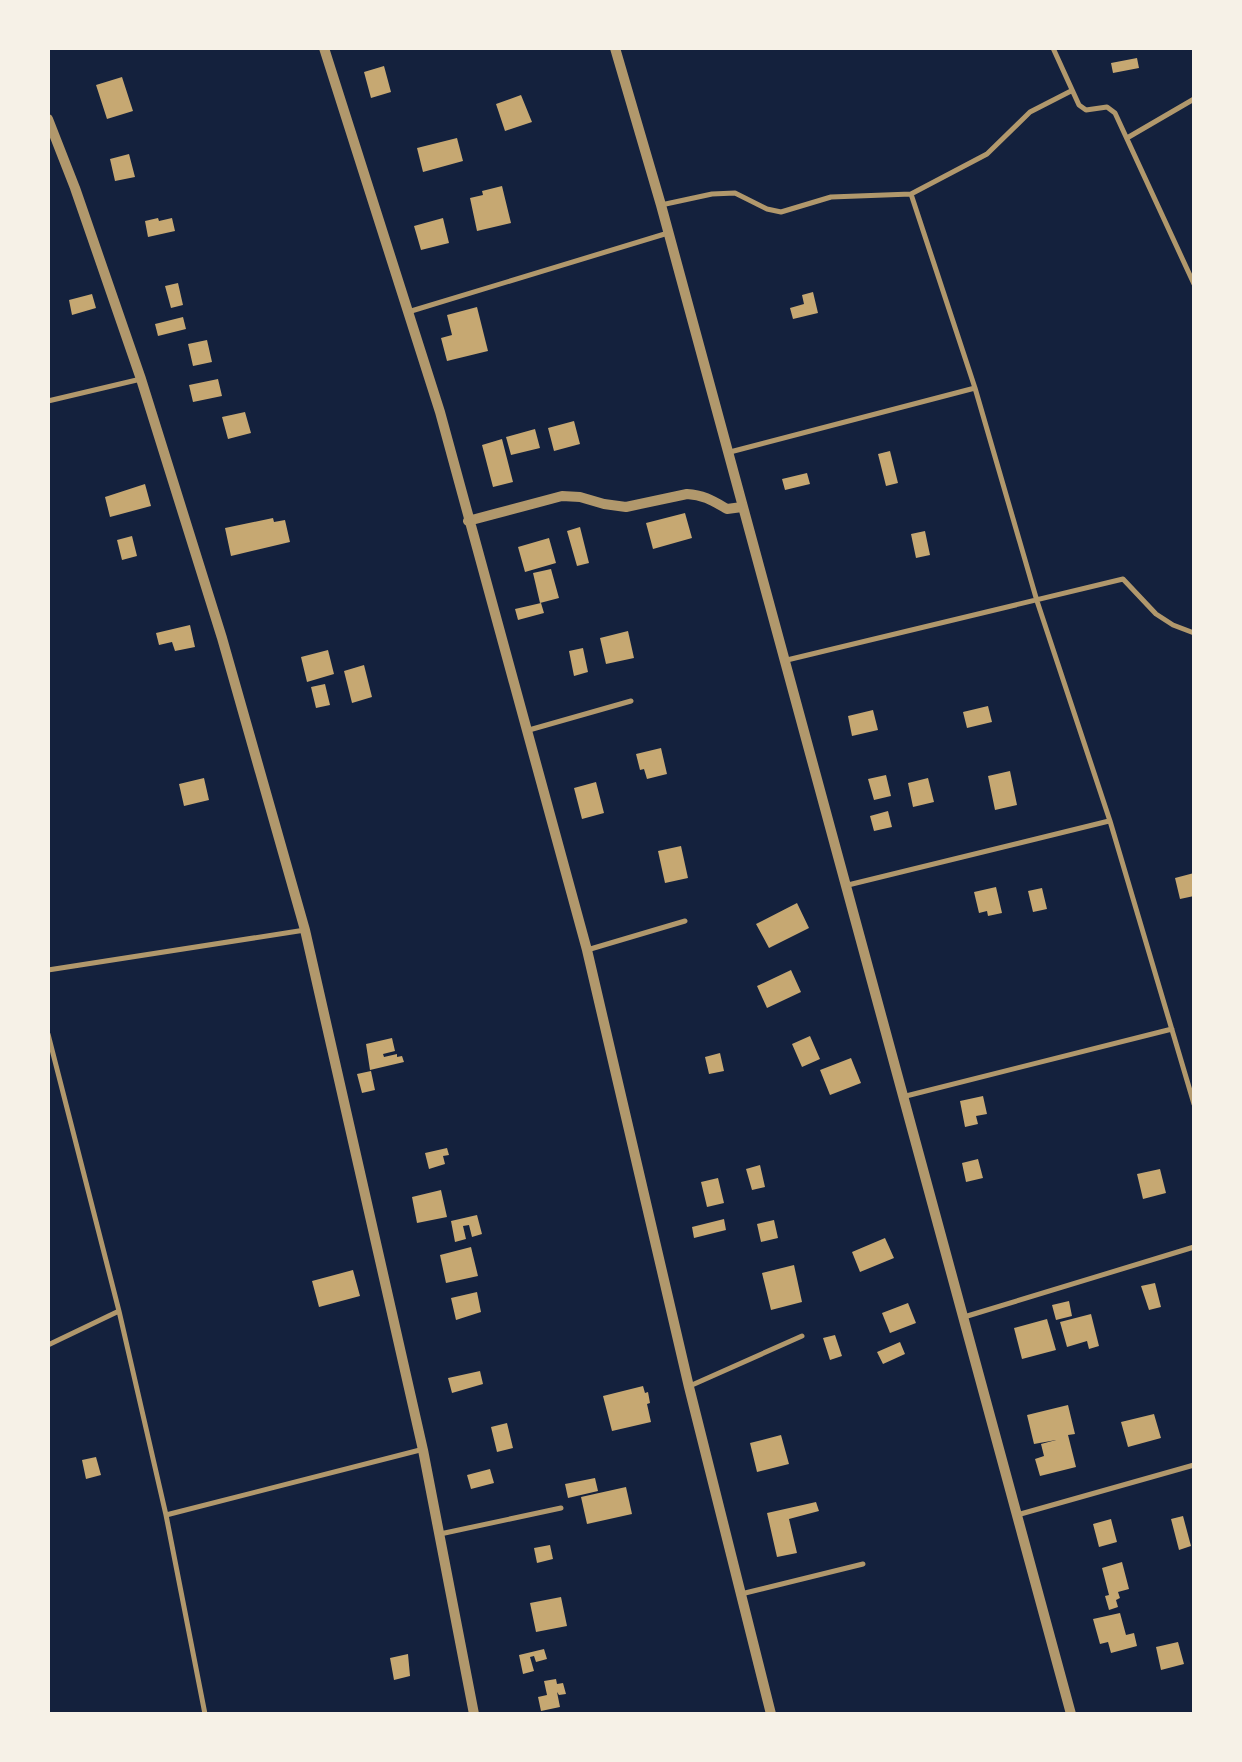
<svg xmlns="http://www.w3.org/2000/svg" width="1242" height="1762" font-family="Roboto,sans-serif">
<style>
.building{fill:#c6a872}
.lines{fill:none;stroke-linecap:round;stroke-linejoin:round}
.service{stroke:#b1986c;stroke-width:5}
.minor{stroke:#b1986c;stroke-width:10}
</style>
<rect width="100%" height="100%" fill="#14213d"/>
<path class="building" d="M1137,58l2,10 -26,5 -2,-10z
M384,66l7,26 -20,6 -7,-26z
M122,77l11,34 -26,8 -11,-34z
M521,95l11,27 -27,9 -9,-27z
M457,138l6,23 -40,11 -6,-24z
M129,154l6,23 -20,4 -5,-22z
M502,186l9,37 -34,8 -7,-33 13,-3 -1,-4z
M158,218l1,3 13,-3 3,13 -27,6 -3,-16z
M443,218l6,25 -28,7 -7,-24z
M178,283l5,22 -12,3 -6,-22z
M813,292l5,21 -25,6 -3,-11 14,-4 -2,-9z
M92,294l4,14 -24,7 -3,-15z
M477,307l11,44 -41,10 -6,-23 11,-3 -5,-20z
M183,317l3,12 -28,7 -3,-12z
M207,340l5,22 -19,4 -5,-22z
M218,379l4,17 -29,6 -4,-17z
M245,412l6,21 -23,6 -6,-22z
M574,421l6,23 -26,7 -6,-23z
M535,429l5,19 -29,7 -5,-18z
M502,439l11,43 -20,5 -11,-42z
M890,451l8,32 -12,3 -8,-32z
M807,473l3,11 -25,6 -3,-11z
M145,484l6,22 -41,11 -5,-20z
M685,513l7,25 -39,11 -7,-26z
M273,518l1,4 11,-2 5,22 -59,14 -6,-28z
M580,527l9,36 -12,3 -10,-35z
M925,531l5,24 -14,3 -5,-24z
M132,536l5,20 -15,4 -5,-20z
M549,538l7,25 -31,9 -7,-25z
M551,569l8,29 -19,5 -7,-30z
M541,603l3,10 -26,7 -3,-11z
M190,625l5,22 -20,4 -3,-9 -13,3 -3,-12z
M628,631l6,27 -28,6 -6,-26z
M583,648l5,24 -14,4 -5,-25z
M328,650l6,24 -27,8 -6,-25z
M364,665l8,32 -20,6 -8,-32z
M325,684l5,21 -14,3 -5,-21z
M988,706l4,16 -25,6 -4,-16z
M873,710l5,20 -26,6 -4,-20z
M661,748l6,26 -20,5 -3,-10 -4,1 -4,-16z
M1010,771l7,34 -22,5 -7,-34z
M886,775l5,21 -17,4 -6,-21z
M204,778l5,22 -25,6 -5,-22z
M928,778l6,24 -21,5 -5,-24z
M596,782l8,31 -22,6 -8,-31z
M888,811l4,16 -18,4 -4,-15z
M681,846l7,32 -23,5 -7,-32z
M1194,873v23l-14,3 -5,-21z
M996,887l6,26 -14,3 -1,-5 -8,2 -5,-21z
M1042,888l5,21 -14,3 -5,-21z
M797,903l12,25 -40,20 -13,-24z
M791,970l10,22 -34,16 -10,-22z
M810,1036l10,23 -18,8 -10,-23z
M392,1038l3,13 -12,3 1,3 13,-3v3l5,-1 2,6 -34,8 -4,-26z
M720,1053l4,18 -15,3 -4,-17z
M851,1058l10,25 -31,12 -10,-25z
M371,1071l4,19 -13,3 -5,-19z
M983,1096l4,18 -11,2 2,8 -13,3 -5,-26z
M447,1148l2,7 -6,1 2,8 -16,5 -4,-16z
M978,1159l5,19 -17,4 -4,-19z
M760,1165l5,22 -13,3 -6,-21z
M1160,1169l6,24 -23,6 -6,-25z
M718,1178l6,25 -17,4 -6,-25z
M441,1190l6,27 -30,6 -5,-26z
M477,1215l5,19 -10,3 -3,-12 -6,1 3,13 -11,3 -4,-21z
M724,1219l2,11 -32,8 -2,-11z
M774,1220l4,18 -17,4 -4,-18z
M885,1238l9,20 -34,14 -8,-20z
M471,1247l7,29 -32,7 -6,-28z
M794,1265l8,37 -31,8 -9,-37z
M353,1270l7,26 -41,11 -7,-26z
M1155,1283l6,24 -12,3 -8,-24z
M477,1292l4,20 -25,8 -5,-22z
M1069,1301l3,15 -16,4 -4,-15z
M908,1303l8,20 -26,10 -8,-20z
M1091,1314l8,32 -10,3 -2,-8 -20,6 -7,-25z
M1047,1319l9,31 -34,9 -8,-31z
M835,1335l7,21 -12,4 -7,-22z
M900,1342l5,12 -22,10 -6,-12z
M480,1371l3,13 -31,9 -4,-15z
M643,1386l2,7 3,-1 2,11 -3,1 4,18 -39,9 -9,-35z
M1068,1405l7,29 -7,1 8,32 -36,9 -5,-17 9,-3 -3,-12 15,-4 -22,4 -7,-29z
M1154,1414l7,24 -33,9 -7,-25z
M507,1423l6,25 -16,4 -6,-25z
M781,1435l8,29 -32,8 -7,-29z
M96,1457l5,18 -15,4 -4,-19z
M490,1469l4,14 -23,6 -4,-14z
M595,1478l3,13 -30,7 -3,-14z
M626,1487l6,27 -45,10 -6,-27z
M816,1502l3,9 -30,8 8,34 -20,4 -10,-44z
M1183,1516l8,30 -12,4 -8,-31z
M1111,1519l6,23 -18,5 -6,-23z
M550,1545l3,14 -16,4 -3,-15z
M1122,1562l7,27 -11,3 2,6 -4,2 2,7 -9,3 -4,-14 4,-1 -7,-27z
M561,1597l6,29 -31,6 -6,-29z
M1120,1613l6,22 8,-2 3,13 -26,7 -3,-11 -8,2 -7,-25z
M1178,1642l6,22 -23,6 -5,-23z
M544,1649l3,10 -11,3 -2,-6 -4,1 4,14 -11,3 -4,-19z
M408,1654l2,22 -16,4 -4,-22z
M556,1679l1,5 6,-1 3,11 -7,1 -2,-3 3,15 -19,4 -3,-14 9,-2 -3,-14z"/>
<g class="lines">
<path class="service" d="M1053,48l26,57 7,5 21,-3 8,6 79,171
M1127,138l67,-39
M911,194l64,194 62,213 73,220 84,283
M661,205l51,-11 23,-1 32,16 14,3 50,-15 80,-3 76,-40 43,-42 41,-21
M408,312l260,-79
M48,401l93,-22
M730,452l245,-64
M787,660l336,-81 33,35 17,11 21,8
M529,730l102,-29
M848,885l261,-64
M587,950l98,-29
M48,970l257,-40
M48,1034l71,277 47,204 39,199
M906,1096l266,-67
M964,1317l230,-70
M48,1345l71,-34
M692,1385l110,-49
M166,1515l254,-65
M1017,1515l177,-50
M440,1534l121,-26
M741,1594l122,-30"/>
<path class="minor" d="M324,48l116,364 147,538 102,437 82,327
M615,48l46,157 410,1509
M48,119l27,69 66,191 81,259 83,292 118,520 51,264
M468,521l94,-25 18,1 24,7 22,3 61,-13c17,1 26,7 40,15l15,-2"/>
</g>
<rect width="1242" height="1762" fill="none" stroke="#f6f1e7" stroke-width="100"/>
</svg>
